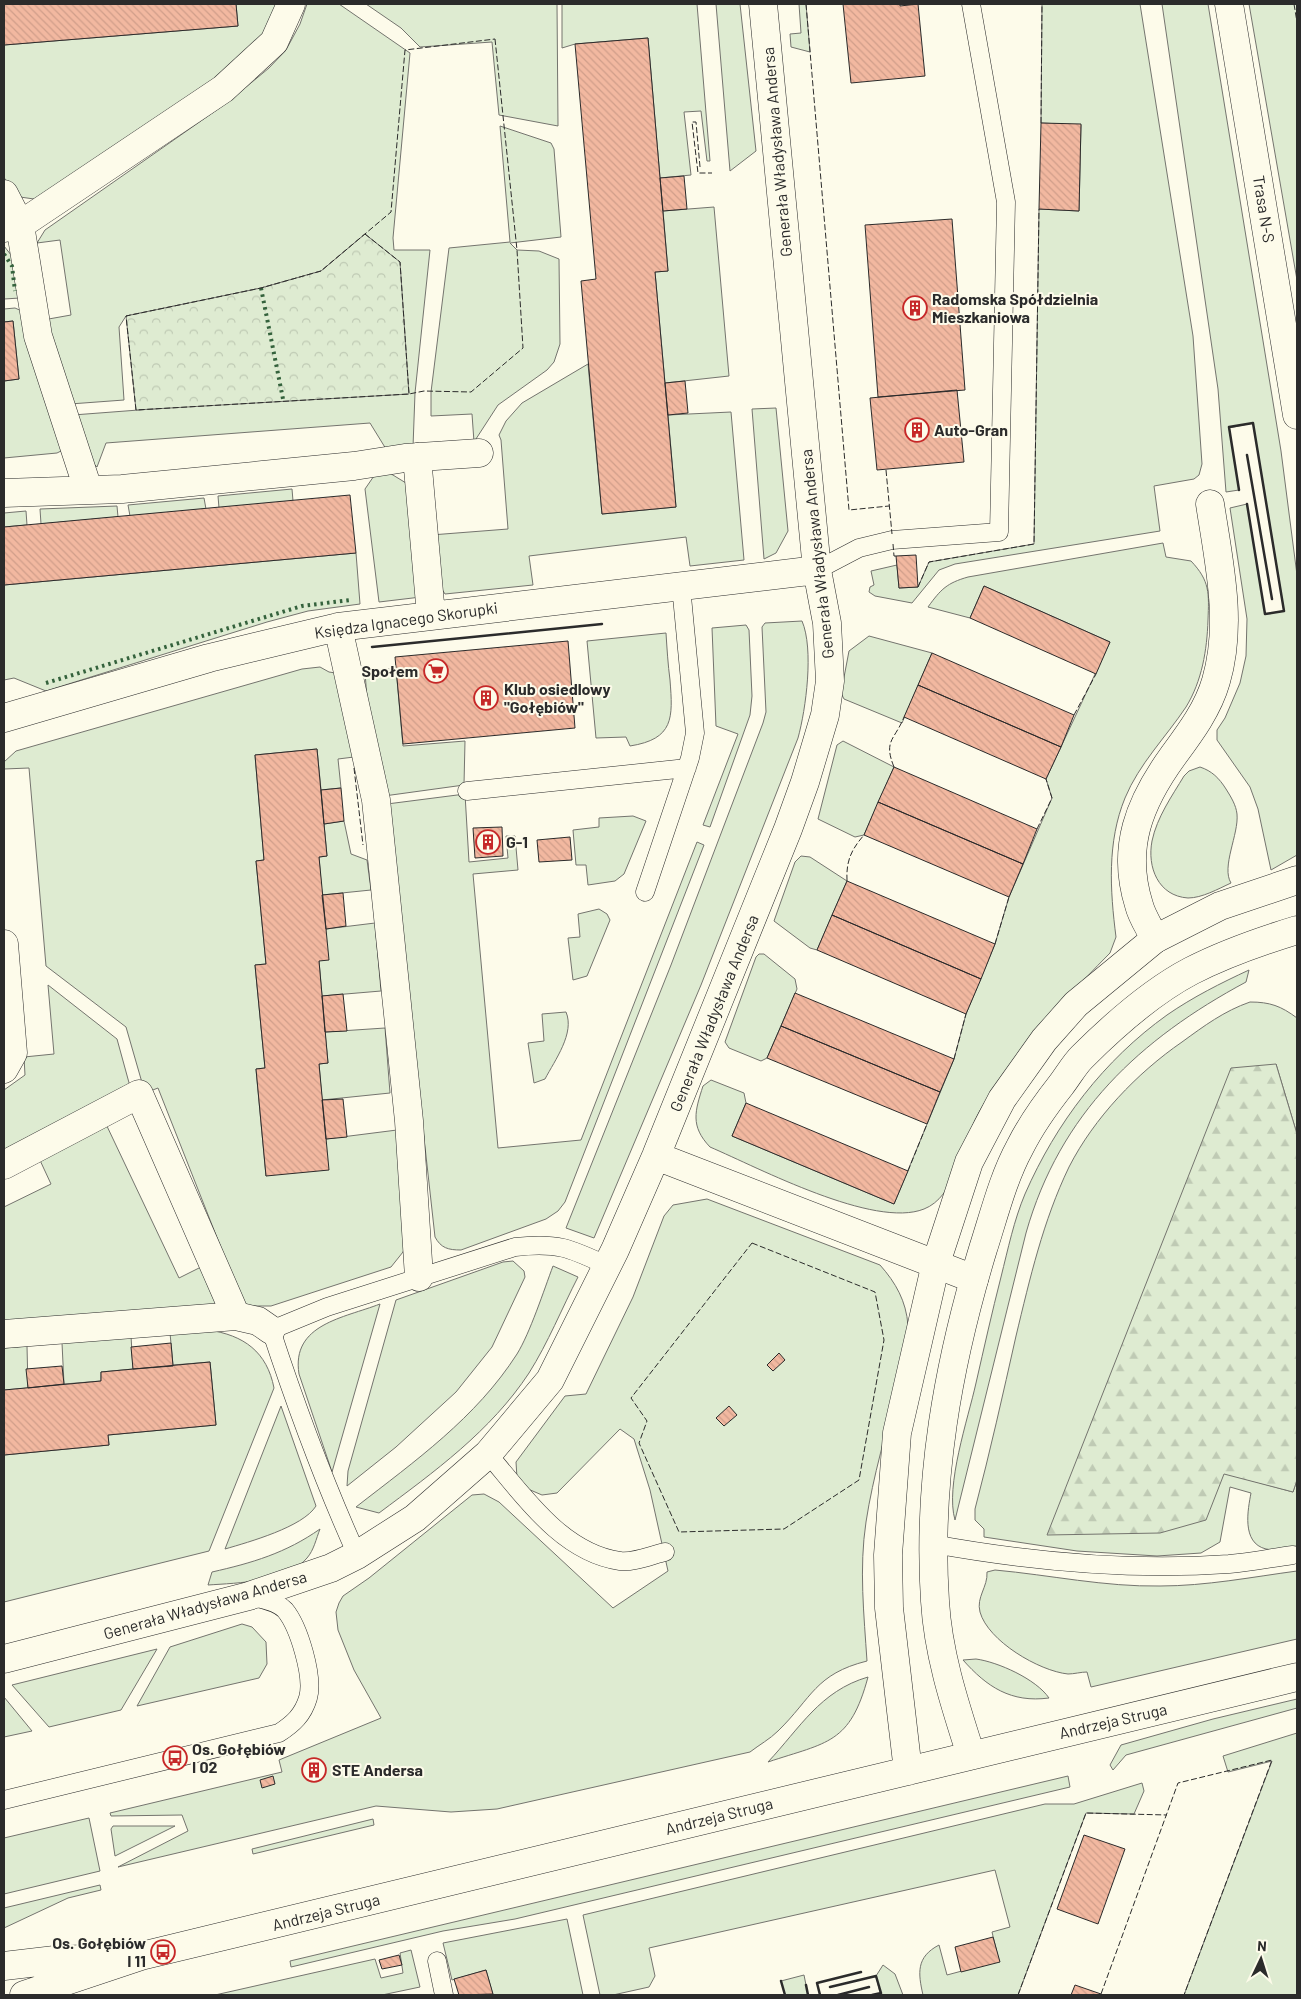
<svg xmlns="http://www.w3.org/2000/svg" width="1301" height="1999" font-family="Barlow,sans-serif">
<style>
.grass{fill:#deebd1;stroke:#74746e}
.forest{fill:url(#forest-firs);stroke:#74746e}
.park{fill:url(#park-crowns);stroke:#74746e}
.building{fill:url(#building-back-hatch);stroke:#2b2b2b}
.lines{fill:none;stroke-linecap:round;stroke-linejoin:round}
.service-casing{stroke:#2b2b2b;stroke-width:19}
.minor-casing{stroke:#2b2b2b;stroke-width:29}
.secondary-casing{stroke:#2b2b2b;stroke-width:29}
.service{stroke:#fdfbea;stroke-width:18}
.minor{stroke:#fdfbea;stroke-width:28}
.secondary{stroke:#fdfbea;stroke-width:28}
.hedge{stroke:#34623c;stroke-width:4;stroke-dasharray:2.5 4;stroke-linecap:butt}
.fence{stroke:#2b2b2b;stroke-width:1;stroke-dasharray:6 2.5;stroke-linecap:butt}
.wall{stroke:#2b2b2b;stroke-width:2.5}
.labels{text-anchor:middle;stroke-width:4;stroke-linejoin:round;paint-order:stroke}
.street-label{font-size:16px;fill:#2b2b2b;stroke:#fdfbea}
.poi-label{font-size:16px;font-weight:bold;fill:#2b2b2b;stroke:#fdfbea;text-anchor:start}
</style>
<defs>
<pattern id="forest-firs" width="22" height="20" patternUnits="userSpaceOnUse" patternTransform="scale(1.25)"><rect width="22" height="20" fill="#deebd1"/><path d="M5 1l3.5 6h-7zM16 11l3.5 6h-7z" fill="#bfcab4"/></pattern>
<pattern id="park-crowns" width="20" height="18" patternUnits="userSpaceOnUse" patternTransform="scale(1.25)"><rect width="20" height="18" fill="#deebd1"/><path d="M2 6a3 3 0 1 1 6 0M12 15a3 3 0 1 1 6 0" fill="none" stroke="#bfcab4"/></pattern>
<pattern id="building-back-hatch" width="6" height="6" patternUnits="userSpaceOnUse" patternTransform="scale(1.25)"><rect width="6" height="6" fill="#f2b8a0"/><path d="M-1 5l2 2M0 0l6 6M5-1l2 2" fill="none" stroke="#d09e8a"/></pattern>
</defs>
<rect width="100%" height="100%" fill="#fdfbea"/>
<path class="grass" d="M236,4h46l-7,19 -31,36 -203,141 -28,-4 -9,-19v-132l234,-19z
M307,4h32l71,49 -17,185 1,12h36l-15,143 -2,54 -27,2 -16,-26 -264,20 -9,24 -9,-9 -15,-43 210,-16 125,-5 -43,-160 -44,37 -60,17 -135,28 -7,11 5,73 -54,4 -27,-84 28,-5 -11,-75 -23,3 8,-13 183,-128 41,-34 17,-18 14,-26z
M366,4h191l1,122 -59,-11 -7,-73 -72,5 -19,-19z
M562,4h135l13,157h-3l-6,-50 -17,1 7,63 -31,3 -12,-140 -73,6 -13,4z
M716,4h24l16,147 -26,20z
M799,4h7l4,48 -19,-5 -1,-13 11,-1z
M1042,4h98l53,332 9,128 -3,11 -5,4 -40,7 6,45 -205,33 -16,6 -27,33 -37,-7 -6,-4 1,-5 4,-2 -3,-14 26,-6 2,23 19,-1 11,-25 105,-18 5,-335 40,2 2,-86 -40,-2z
M1162,4h46l73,447 16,124v280l-26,15 -13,-61 -8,-22 -33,-47v-10l8,-12 15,-35 6,-27 1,-37 -17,-111 17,-4 18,110 19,-3 -31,-188 -24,5 10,62 -13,2 -8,-103z
M1249,4h48v276z
M500,126l51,17 3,6 7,88 -51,6 7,7 22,1 20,8 1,85 -6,18 -7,8 -49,35 -24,37 -2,-28 -41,2v-24l18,-144 61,-6z
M714,207l15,169 -64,7 -10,-111 13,-1 -5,-60z
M4,246l11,14 5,38 -16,1z
M15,308l9,4 39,138 -6,3 -53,5v-77l15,-2 -6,-58 -9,1v-13z
M588,364l14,150 74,-7 -8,-92 63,-3 13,148 -54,6 -4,-29 -157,19 4,29 -88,9 -9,-14 -5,-45 77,-6 -7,-89 -2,-5 7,-14 16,-18z
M776,408l12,123 -12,22 -12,6 -12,-150z
M388,472l18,11 15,114 -42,5 -14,-113 11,-16z
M292,489l1,12 -74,7 -1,-12z
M204,498l2,11 -76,7 -2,-11z
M117,506l1,11 -77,7 -1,-15z
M26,511l1,14 -23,2v-14z
M1163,543l3,14 25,4c19,20 18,32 17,59 -1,30 -6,61 -22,87 -20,30 -47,57 -61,91 -18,44 -15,92 -9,139l-6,16c-33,33 -61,65 -90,102 -16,20 -34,42 -45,65 -13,28 -20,77 -51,89 -50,20 -165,-41 -214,-62 -20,-21 -15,-36 -7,-61l8,-6 33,13 2,10 -14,33 162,68 60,-145 12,-45 29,-70 14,-47 43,-99 -6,-19 64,-137 -126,-56 -14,32 -42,-11c13,-18 19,-24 40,-30z
M356,553l4,51 -52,7 -41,11 -221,69 -32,-13 -10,2v-95z
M802,621c12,28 4,88 -4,117l-97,247 -107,253 -28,-10 105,-263 92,-242 3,-11 -4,-85 3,-4z
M746,625l3,5 3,66 -2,19 -40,112 -7,-2 35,-91 -22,-8 -4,-98z
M666,633c1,16 2,32 4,47 3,38 4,59 -40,66l-4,-9 -30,1 -9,-97z
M869,636l63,17 -30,70 -58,-24 -3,-6 8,-42z
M320,667l9,5 7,1 18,84 -16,2 3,29 -20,2 -4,-41 -62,6 9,105 -8,1 10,103 -11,1 10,103 -9,1 10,107 60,-37 71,-9 11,107 -5,15 -12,15 -120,39h-27l-86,-218 -13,5 -19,-66 -80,-61 -17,-198 -25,1v-7l12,-11 286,-82z
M396,668l7,78 62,-5 -1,44 -80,11 -16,-84 -3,-40z
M843,741l51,26 -30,68 -9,2 -37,-18 19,-74z
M1200,767c12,4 19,11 26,22 5,8 10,16 11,25 2,20 -16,53 -6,69 -13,6 -29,15 -43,15 -30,-2 -41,-31 -36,-57 5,-24 20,-45 32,-65l5,-5z
M465,794l4,68 39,-4 -2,-22h9l3,34 -45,4 25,274 83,-8 116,-298 7,3 -139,357 -7,9 -12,8 -85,31c-13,0 -20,-2 -26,-13l-48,-433z
M633,816l13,5 -22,53 -9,7 -27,4 -2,-20h-10l-3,-35 26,-3v-9z
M344,821l7,33 16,6 4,30 -49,5 -3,-38 8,-1 -3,-32z
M801,856l9,1 37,24 -30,69 -7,-2 -36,-27 21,-59z
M599,909l8,5 3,6 -23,56 -14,4 -5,-42 12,-1 -2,-23z
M375,923l6,68 -59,5 -3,-35 7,-32z
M759,954h5l31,25 2,10 -30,69 -6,3 -32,-13 -4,-6 31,-85z
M1249,970l-3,12c-106,57 -186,131 -220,251l-71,287c-10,-34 13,-101 21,-137 8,-35 16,-71 25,-106 7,-28 13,-57 24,-83 31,-71 79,-134 142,-179 26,-18 54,-32 82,-45z
M48,985l69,54 14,51 -127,60v-60l21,-15 -1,-18 30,-3z
M1250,1002c20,0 31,4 47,16v116l-21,-70 -52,409 69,19 4,-12v66c-9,1 -22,5 -31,3 -25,-6 -18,-40 -15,-56l-21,-6 -10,55 -19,11 -44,3 -80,-5 -93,-14v-8l-9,-9v-11c15,-57 28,-115 41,-173 14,-58 27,-115 53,-169 25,-49 68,-94 113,-125 22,-16 42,-31 68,-40z
M566,1012c9,21 -11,48 -21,67l-11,4 -6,-40 16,-2 -2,-27z
M385,1028l5,65 -68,7 -3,-36 9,-1 -3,-31z
M105,1122l74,156 26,-13 18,42 -219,16v-116l47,-23 -13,-28z
M707,1199l173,66c16,18 26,36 28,60 2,19 -6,41 -10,60 -11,45 -25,91 -32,137 -7,46 -2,93 1,139 -52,13 -55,37 -89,70 -8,8 -19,14 -28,21l-253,57 -46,3 -75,-6 -258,61 70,-36 -6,-16 -71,1 -1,-3 172,-41 -3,-12 102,-42 -27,-48 -16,-40 -2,-18 3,-9 4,-7 26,-18 103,-83 12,-1 15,8 114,106 55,-37 -18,-81 -16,-51 -14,-10 -63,64 -15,2 -14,-6 -11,-11 -1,-16 49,-66 21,-2 47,-97 31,-81 9,-11z
M513,1261l11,10 1,6 -33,70 -36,45 -60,55 -49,39 1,-15 48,-171 107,-38z
M553,1266l25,11c-16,31 -30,66 -49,96 -38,58 -95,99 -150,140l-23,-6c59,-46 120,-89 161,-153 13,-21 27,-64 36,-88z
M380,1304l-48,168 -33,-98c-8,-50 45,-56 81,-70z
M208,1330c36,5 59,22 66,58l-65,163 -205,51v-147l105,-10 -1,-10 108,-10 -6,-63 -37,3 -3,-32z
M131,1336l2,33 -32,3v9l-37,3 -2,-41z
M27,1346l1,42 -24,2v-42z
M281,1406l35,100c-13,21 -67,36 -91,43z
M320,1529c-4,10 -6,21 -13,29 -20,24 -69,25 -99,27l4,-13c40,-9 74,-19 108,-43z
M995,1570c55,5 110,17 165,16 46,0 92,-9 137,-15v68l-206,48 -4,-15c-6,0 -13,2 -19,2 -29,-3 -80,-33 -88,-62 -4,-15 8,-25 7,-40z
M242,1624l10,3 14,15 1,22 -8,14 -122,28 33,-59z
M157,1649l-36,61 -72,17 -37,-42z
M976,1659c22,3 60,20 73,39 -38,5 -62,-11 -86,-38z
M868,1677c-18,67 -40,65 -100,85 32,-34 52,-71 100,-85z
M4,1697l28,34 -28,6z
M1297,1699v9l-171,47 -13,15 -3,-5 11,-20 92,-26z
M1297,1733v262h-113l88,-234 -44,11 -5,-16z
M1068,1776l2,11 -555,132 -72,12 -152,36 -1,-6z
M1142,1783l2,8 -10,23 -48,-1 -68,182h-95c-5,-22 -7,-38 16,-50l8,30 52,-14 -7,-29 18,-5 -15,-57 -346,78 6,28 -6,11 -36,8h-13l-17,-80 462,-111h29z
M89,1818l11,53 -96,23v-56z
M373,1819l1,6 -121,29 -1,-5z
M113,1826h62l-60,30 -4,-27z
M100,1885l1,5 -33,8 -64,30v-20z
M567,1919l16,76h-90l-7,-25 -34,10 -9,-37z
M411,1950l9,37 -38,8h-167l160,-36 6,19 22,-5 -3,-20z
M883,1965l12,9 8,21h-27l4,-2 -4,-17z
M804,1975l4,20h-23l-4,-14z"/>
<path class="forest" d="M1276,1064l21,70v346l-4,12 -69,-18 -18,46 -46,13 -113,2 184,-467z"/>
<path class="park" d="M365,234l35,28 9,132 -273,16 -10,-94 135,-28 60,-17z"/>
<path class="building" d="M4,4h232l2,22 -234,19z
M843,4h57v2l18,-2 7,72 -74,7z
M648,38l20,233 -13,1 21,235 -74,7 -21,-233 15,-2 -21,-235z
M1041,123l40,1 -2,87 -40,-2z
M684,176l3,33 -24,2 -3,-33z
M952,219l13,171 -87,7 -13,-172z
M13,321l6,58 -15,2v-59z
M685,381l3,32 -20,2 -3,-32z
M957,390l7,72 -87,8 -7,-72z
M350,495l6,58 -352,32v-58z
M916,555l2,32 -19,1 -3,-32z
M984,586l126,56 -14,32 -126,-56z
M568,641l7,87 -172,16 -8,-87z
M932,653l142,62 -13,32 -143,-62z
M918,685l143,62 -15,32 -142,-62z
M317,749l10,107 -8,1 10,103 -10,1 9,102 -9,1 10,106 -63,6 -10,-107 9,-1 -10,-103 11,-1 -10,-103 8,-1 -9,-105z
M894,767l143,62 -14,35 -145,-62z
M341,788l3,33 -20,3 -3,-34z
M878,802l145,62 -14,33 -145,-62z
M502,827l1,29 -28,2 -2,-30z
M570,837l2,23 -33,2 -2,-22z
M847,881l148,63 -14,35 -149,-64z
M343,893l3,33 -20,3 -4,-34z
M832,915l149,64 -15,35 -149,-64z
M795,993l159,66 -14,33 -159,-66z
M343,994l4,37 -22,1 -3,-36z
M781,1026l159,66 -13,32 -160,-66z
M343,1099l4,38 -21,2 -4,-39z
M746,1103l162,68 -14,33 -162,-68z
M171,1343l2,23 -40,3 -2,-22z
M779,1353l6,7 -12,11 -6,-6z
M210,1362l6,63 -108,10 1,10 -105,10v-65l97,-9v-9z
M62,1366l2,18 -36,4 -2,-19z
M729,1406l8,9 -13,11 -8,-8z
M322,1762l3,11 -18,4 -3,-10z
M273,1776l2,8 -13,4 -2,-8z
M1084,1835l41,14 -27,75 -41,-15z
M993,1937l7,25 -39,10 -6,-25z
M399,1955l3,10 -20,4 -3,-9z
M486,1970l7,24 -34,1 -5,-16z
M1075,1985l26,9v1h-30z"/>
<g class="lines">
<g class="service-casing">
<path id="service" d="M817,570l42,-22 33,-8 107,-8 7,-330 -35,-198
M467,791l220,-23
M645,892l45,-134 5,-25 -14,-147
M488,1454c35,41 74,99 132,107 13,2 32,-6 45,-9
M933,1544c94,17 200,27 296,20 21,-2 42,-6 64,-9
M357,1555c-33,-73 -61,-149 -86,-225l56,-23 188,-60c42,-5 55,1 93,19
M4,1800l275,-67c14,-9 24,-18 29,-35 6,-21 -9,-71 -23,-88 -9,-9 -24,-11 -36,-14
M437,1961l7,34"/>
</g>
<g class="minor-casing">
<path id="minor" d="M1229,4l68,411
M4,194l16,31 18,111 50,153
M4,228l16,-3 203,-136 51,-47 17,-38
M417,457l14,158
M4,493l118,-4 232,-23 51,-8 74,-5
M338,627l38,173 33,321 10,156
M4,718l205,-60 129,-31 479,-57
M1155,939c-5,-11 -13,-22 -16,-34 -18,-57 0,-102 34,-149 17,-23 35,-47 43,-75 17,-58 3,-118 -6,-177
M4,944l9,109 -9,16
M656,1156l318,123
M4,1165l135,-71 97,222
M4,1334l232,-18 22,5 13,9
M4,1659l245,-63 82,-28 26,-13 58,-37 73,-64 62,-74 65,-130 41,-94 132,-327 17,-47 20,-67 5,-34 -3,-58 -10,-53 -54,-566"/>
</g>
<g class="secondary-casing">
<path id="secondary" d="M971,1755c-16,-50 -33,-101 -36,-154 -8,-120 13,-237 48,-352 11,-34 20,-71 37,-102 11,-22 26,-43 41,-62 7,-9 13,-20 21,-28 32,-32 69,-65 109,-86 33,-17 70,-30 106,-41
M908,1771l-19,-163 -1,-53 9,-122 39,-170 33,-101 33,-63 42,-59 32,-36 79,-65 65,-33 77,-26
M4,1966l51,-6 57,-2
M24,1995l117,-39 1156,-279"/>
</g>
<use href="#service" class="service"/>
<use href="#minor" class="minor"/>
<use href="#secondary" class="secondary"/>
<path class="hedge" d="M4,254l8,12 3,25
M261,288l22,111
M46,683l256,-77 48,-6"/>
<path class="fence" d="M806,4l43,506 40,-4
M1294,4l3,18
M495,39l22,211 6,98 -52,44 -47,-1 -15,3 -273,16 -10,-94 135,-28 60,-17 70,-59 14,-162z
M1041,123l1,-119
M700,167l-4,-45h-4l6,51h14
M365,234l35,28 9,132
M886,470l6,64
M893,544l1,12h2
M918,587l11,-25 105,-18 5,-335
M1074,715l22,-41
M894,767c-11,-27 1,-27 10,-50
M354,768l9,77
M1037,829l15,-31 -6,-19
M847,881c-1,-20 4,-31 17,-46
M995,944l14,-47
M954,1059l12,-45
M908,1171l19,-47
M752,1243l123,49 9,48 -25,140 -75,49 -105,3 -40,-89 8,-22 -16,-23z
M1101,1994l77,-211 94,-23 -88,235
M1018,1995l68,-182 81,2"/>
<path class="wall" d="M1247,455l25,144
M1239,490l-10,-63 24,-4 31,188 -19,3 -18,-110
M372,647l230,-23
M781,1981l4,14
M806,1985l2,10
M830,1987l46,-11 5,17 -9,2
M820,1995l-3,-12 44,-11
M838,1995l31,-8"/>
</g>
<defs>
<g id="building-ring" transform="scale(1.25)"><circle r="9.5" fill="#fdfbea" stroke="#c62828" stroke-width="1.5"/><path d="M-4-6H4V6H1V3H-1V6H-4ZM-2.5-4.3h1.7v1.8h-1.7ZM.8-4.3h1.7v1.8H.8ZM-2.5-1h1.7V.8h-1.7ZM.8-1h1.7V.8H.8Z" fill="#c62828"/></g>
<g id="supermarket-ring" transform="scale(1.25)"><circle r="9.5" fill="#fdfbea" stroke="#c62828" stroke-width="1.5"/><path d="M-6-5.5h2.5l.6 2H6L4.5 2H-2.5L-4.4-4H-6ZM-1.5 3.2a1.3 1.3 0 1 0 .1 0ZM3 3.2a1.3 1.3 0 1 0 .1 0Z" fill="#c62828"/></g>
<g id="bus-ring" transform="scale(1.25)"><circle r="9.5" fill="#fdfbea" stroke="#c62828" stroke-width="1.5"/><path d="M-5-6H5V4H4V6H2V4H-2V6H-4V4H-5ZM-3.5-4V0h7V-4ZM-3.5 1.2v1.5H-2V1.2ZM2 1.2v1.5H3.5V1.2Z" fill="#c62828"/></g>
</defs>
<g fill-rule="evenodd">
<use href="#building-ring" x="915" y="308"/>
<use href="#building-ring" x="917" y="430"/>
<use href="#supermarket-ring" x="436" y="671"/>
<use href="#building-ring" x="486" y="698"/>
<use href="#building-ring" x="488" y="842"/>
<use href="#bus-ring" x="175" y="1758"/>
<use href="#building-ring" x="314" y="1770"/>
<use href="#bus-ring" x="163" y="1952"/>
</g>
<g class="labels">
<g class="street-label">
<text transform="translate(777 152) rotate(-95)" y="6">Generała Władysława Andersa</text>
<text transform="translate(1264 209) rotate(81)" y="6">Trasa N-S</text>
<text transform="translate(817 554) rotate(-96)" y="6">Generała Władysława Andersa</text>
<text transform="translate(406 620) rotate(-8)" y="6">Księdza Ignacego Skorupki</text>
<text transform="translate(714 1013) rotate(-68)" y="6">Generała Władysława Andersa</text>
<text transform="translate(205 1605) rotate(-16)" y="6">Generała Władysława Andersa</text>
<text transform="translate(1113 1721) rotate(-13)" y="6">Andrzeja Struga</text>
<text transform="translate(719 1816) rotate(-14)" y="6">Andrzeja Struga</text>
<text transform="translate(326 1912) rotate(-14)" y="6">Andrzeja Struga</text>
</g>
<g class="poi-label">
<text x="932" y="305">Radomska Spółdzielnia<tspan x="932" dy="18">Mieszkaniowa</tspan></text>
<text x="934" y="436">Auto-Gran</text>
<text x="418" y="677" text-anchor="end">Społem</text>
<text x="504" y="695">Klub osiedlowy<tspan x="504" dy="18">"Gołębiów"</tspan></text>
<text x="506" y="848">G-1</text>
<text x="192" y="1755">Os. Gołębiów<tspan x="192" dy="18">I 02</tspan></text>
<text x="332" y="1776">STE Andersa</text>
<text x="146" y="1949" text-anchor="end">Os. Gołębiów<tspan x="146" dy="18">I 11</tspan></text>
</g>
</g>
<rect width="1301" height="1999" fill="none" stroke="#2b2b2b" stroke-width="10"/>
<g transform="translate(1261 1959) rotate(4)" stroke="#fdfbea" stroke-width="4" paint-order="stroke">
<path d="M0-4L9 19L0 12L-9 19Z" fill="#2b2b2b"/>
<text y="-8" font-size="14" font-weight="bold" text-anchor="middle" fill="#2b2b2b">N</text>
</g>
</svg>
